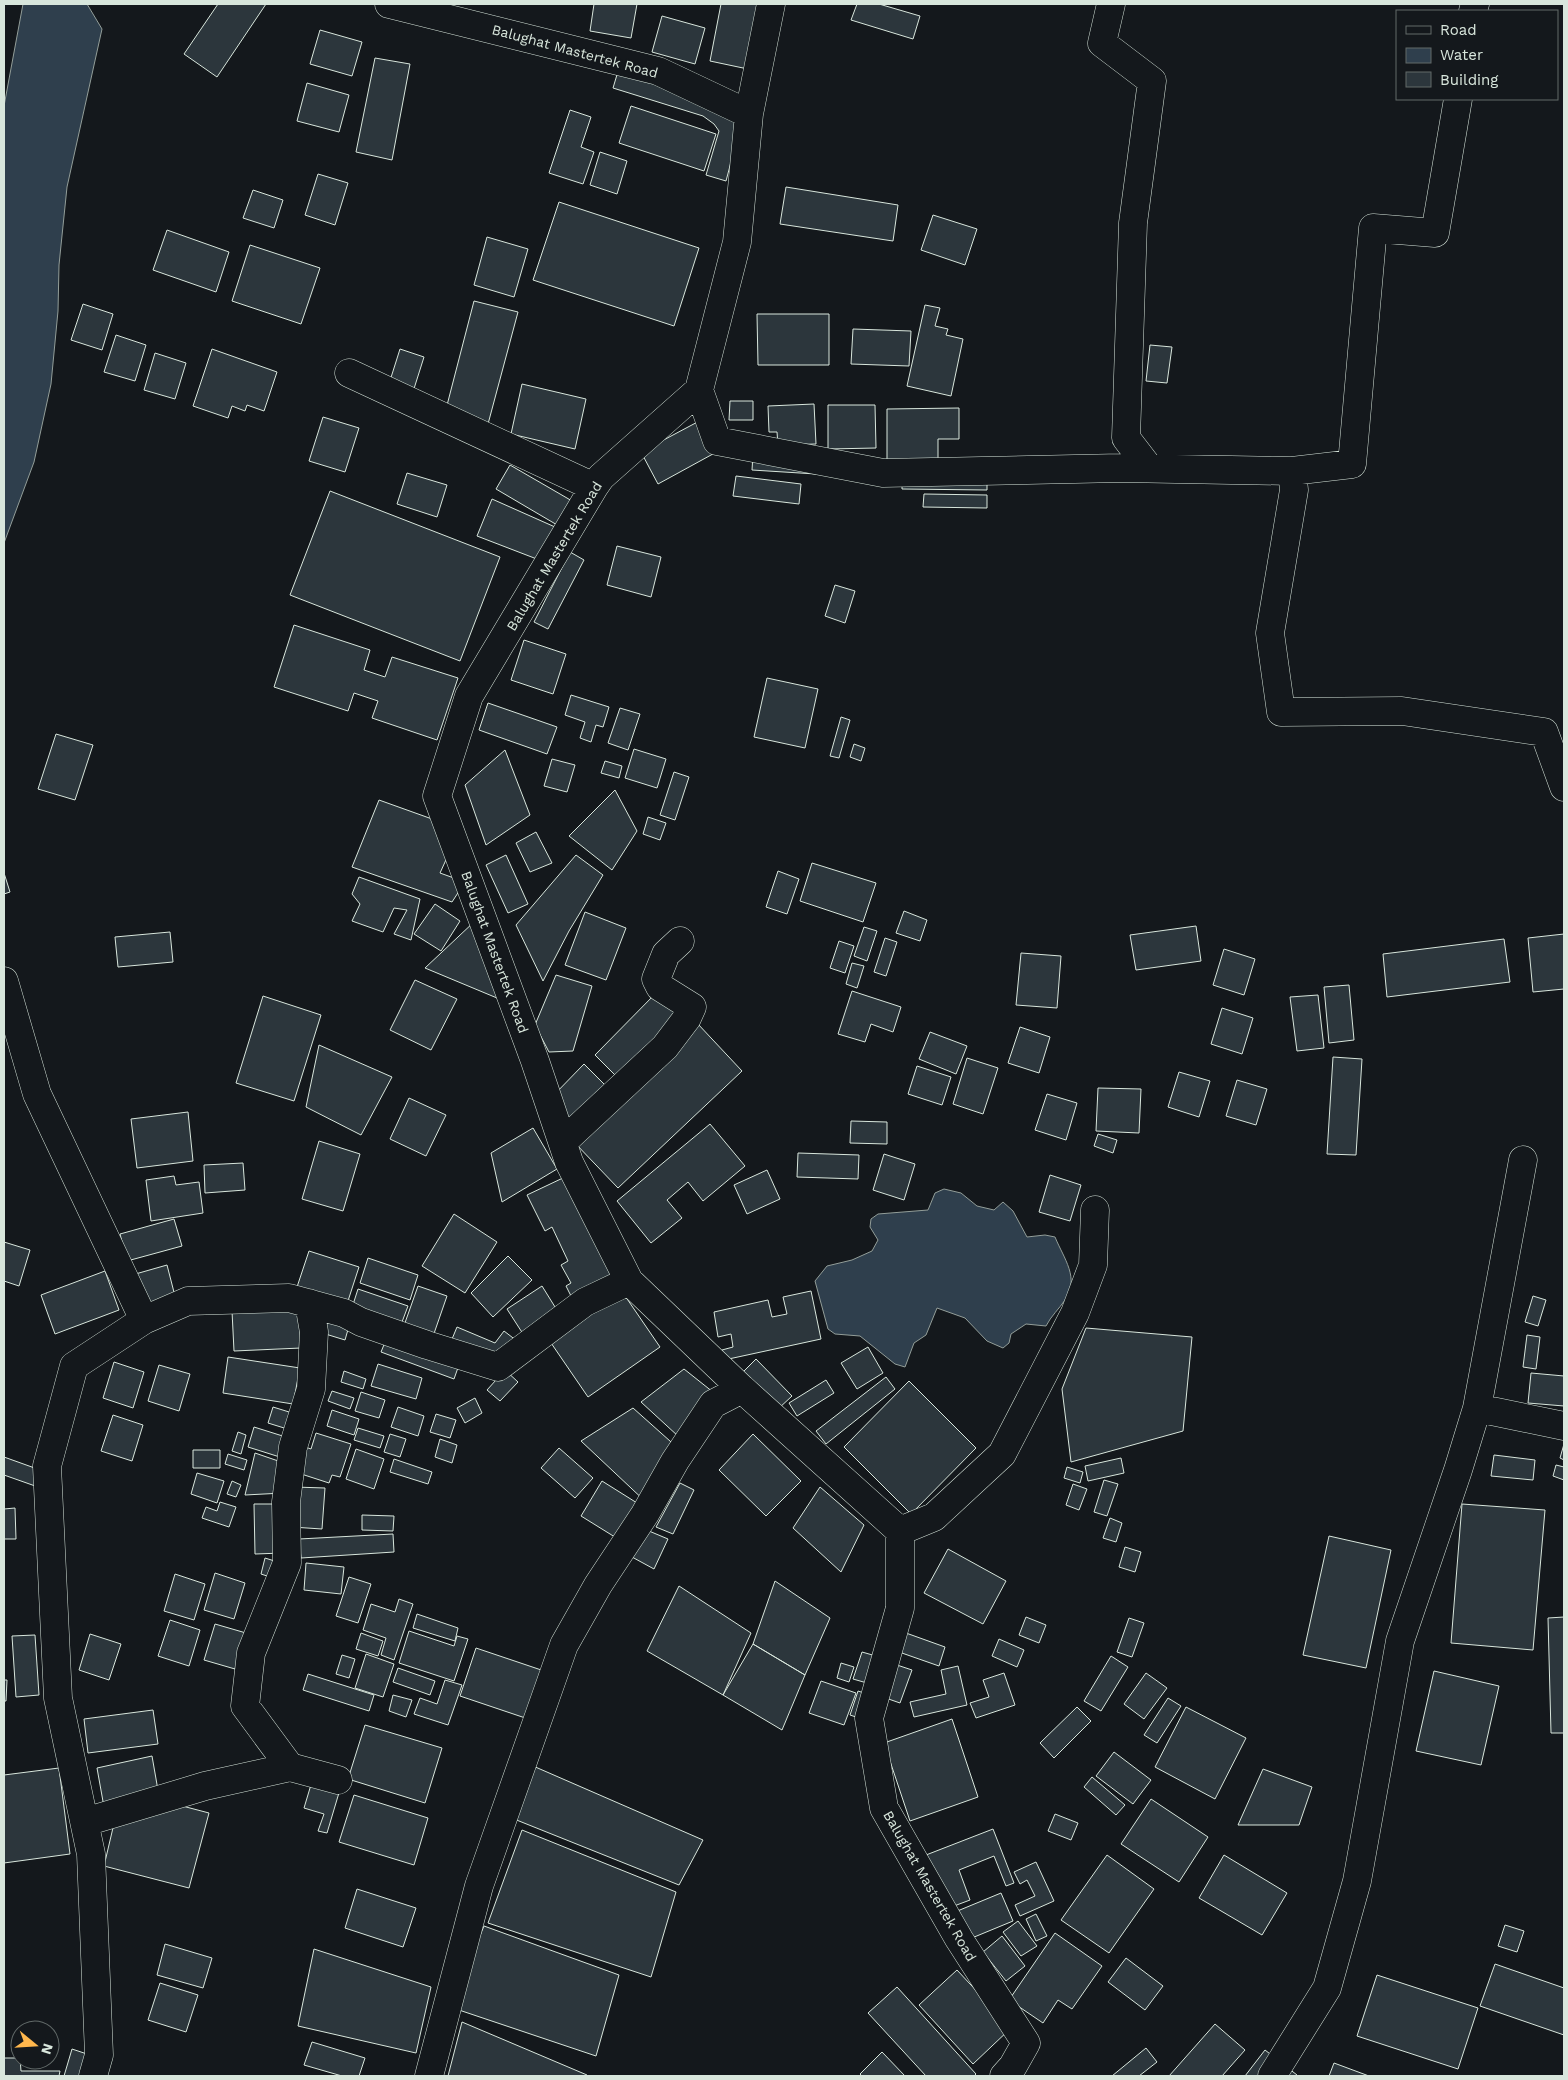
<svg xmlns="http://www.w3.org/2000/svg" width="1568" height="2080" font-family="'Work Sans',sans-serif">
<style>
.water{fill:#2f3f4d;stroke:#939e99}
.building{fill:#2c363c;stroke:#d8e6dc}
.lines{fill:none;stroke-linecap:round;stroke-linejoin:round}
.minor-casing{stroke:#d8e6dc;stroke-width:29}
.minor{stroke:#14181c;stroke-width:28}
.labels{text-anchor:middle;stroke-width:4;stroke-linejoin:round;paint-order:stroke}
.street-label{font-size:14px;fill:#d8e6dc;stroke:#14181c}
</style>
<rect width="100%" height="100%" fill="#14181c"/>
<path class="water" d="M23,4h64l15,25 -35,158 -8,78 -1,46 -7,73 -17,78 -30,81v-437z
M944,1189l17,4 16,13 17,4 9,-8 10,9 14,26 18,-2 10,2c9,22 25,41 10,63 -6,9 -14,16 -19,26l-20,-2 -15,10 -2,9 -6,5 -16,-7 -22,-23 -28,-10 -11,27 -12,8 -9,24 -10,-3 -35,-28 -25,-2 -7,-5 -13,-48 12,-15 25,-6 20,-9 6,-11 -8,-13 1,-8 7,-5 50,-4 7,-17z"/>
<path class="building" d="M218,4h48l-49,73 -33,-23z
M594,4h43l-6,34 -41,-7z
M721,4h54l-13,68 -52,-11z
M857,4h22l41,12 -7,23 -62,-19z
M662,16l43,12 -10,36 -43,-12z
M320,30l42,12 -10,34 -42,-12z
M375,58l35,6 -18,96 -36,-8z
M619,68l118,54 -1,21 -10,38 -20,-6 13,-44 -5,-7 -11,-8 -90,-28z
M307,83l42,12 -10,37 -42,-11z
M631,106l85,28 -12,37 -85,-28z
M570,110l21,7 -10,30 13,5 -11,32 -34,-11z
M600,152l27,9 -10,33 -27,-9z
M318,174l30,9 -13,42 -30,-10z
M786,187l112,18 -5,36 -113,-17z
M253,190l30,10 -9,28 -31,-10z
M559,202l140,46 -25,78 -141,-46z
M933,215l44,14 -12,36 -44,-15z
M167,230l62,22 -13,40 -63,-22z
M487,237l41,12 -14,48 -40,-12z
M250,245l70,23 -19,56 -69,-23z
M474,301l44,11 -30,112 -43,-11z
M83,304l30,10 -11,36 -31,-10z
M925,305l15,3 -5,18 13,3 -2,6 17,4 -12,57 -44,-10z
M757,314h72v51h-71z
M853,329l58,2 -2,35 -58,-2z
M116,335l30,10 -11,36 -31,-9z
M1150,345l22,2 -5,36 -21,-2z
M212,349l65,23 -13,39 -17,-6 -2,6 -13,-5 -4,12 -35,-12z
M400,349l24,8 -12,38 -24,-8z
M155,353l31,10 -11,36 -31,-9z
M522,384l64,15 -11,50 -64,-15z
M730,401h23v19h-24z
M814,404l2,40 -38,1 -1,-13h-8l-1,-26z
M828,405h47l1,43 -48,1z
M959,408v31h-21v23h-51v-53z
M323,417l36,11 -14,44 -36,-11z
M705,418l17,31 -64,35 -17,-32z
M753,454l63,20 -64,-4z
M510,465l69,40 -15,24 -68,-40z
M902,472h85v18l-85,-1z
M407,473l40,12 -10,32 -40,-13z
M736,476l65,8 -2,20 -66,-8z
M330,491l170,66 -40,104 -170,-66z
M924,494l63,1v13l-64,-1z
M492,499l63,28 -13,34 -65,-25z
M617,546l44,11 -10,40 -44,-12z
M570,552l14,8 -36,69 -14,-7z
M835,585l20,6 -10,32 -20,-7z
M294,625l76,25 -6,20 21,7 7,-20 66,21 -21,62 -65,-22 6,-17 -24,-8 -6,18 -74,-24z
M524,640l42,14 -13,40 -42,-14z
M767,678l51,11 -13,59 -51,-11z
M571,695l38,12 -6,20 -7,-2 -5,17 -11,-4 5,-16 -20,-7z
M488,703l69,24 -10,27 -68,-24z
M620,708l20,6 -12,36 -20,-7z
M841,717l9,3 -11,38 -9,-2z
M56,734l37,11 -18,55 -37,-11z
M854,744l11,4 -4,13 -11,-4z
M634,749l32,10 -9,29 -32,-10z
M505,750l25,65 -44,30 -21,-60z
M552,759l23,6 -8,27 -23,-6z
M605,761l17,5 -3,12 -18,-5z
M674,772l15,5 -14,43 -15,-5z
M615,790l22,41 -25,39 -43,-34z
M379,800l81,29 -20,44 25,9 -13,20 -100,-35z
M648,817l18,6 -6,17 -17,-6z
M536,832l16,31 -22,9 -14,-29z
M506,855l22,49 -20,9 -22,-48z
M576,855l27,20 -34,56 -26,50 -27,-56z
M812,863l64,20 -13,39 -63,-21z
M778,871l21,8 -12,35 -21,-7z
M4,873l6,19 -6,2z
M359,877l61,22 -9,41 -17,-6 13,-24 -13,-2 -11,24 -31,-11 8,-17 -8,-10z
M435,904l25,17 -19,30 -27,-17z
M904,911l23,9 -7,21 -24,-8z
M585,912l41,16 -20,52 -41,-15z
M475,921l34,82 -84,-35z
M1196,926l5,35 -65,9 -6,-35z
M864,927l13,4 -10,30 -13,-5z
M170,932l3,30 -55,5 -3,-30z
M1564,934v55l-31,3 -5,-54z
M885,938l12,4 -11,34 -12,-4z
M1504,939l6,43 -123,15 -4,-43z
M839,941l15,5 -9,27 -15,-5z
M1224,949l31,10 -11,36 -31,-10z
M1021,953l40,3 -4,52 -41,-3z
M852,963l12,3 -7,22 -11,-4z
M556,975l36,11 -19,65 -24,1 -14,-27z
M415,980l42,19 -26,51 -41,-20z
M1349,985l5,55 -25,3 -5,-56z
M852,991l49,16 -8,25 -22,-8 -6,18 -27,-8z
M657,992l26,26 -62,63 -26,-26z
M1318,995l6,53 -27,3 -7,-54z
M263,996l58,19 -27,86 -58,-18z
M1222,1008l31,10 -11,36 -31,-10z
M697,1023l45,48 -124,117 -45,-47z
M1020,1027l30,10 -11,36 -31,-10z
M930,1032l37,14 -11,28 -37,-15z
M319,1045l73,32 -31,58 -55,-28z
M1333,1057l29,2 -6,96 -29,-1z
M967,1058l31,10 -15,46 -30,-10z
M584,1064l27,27 -35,35 -26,-27z
M917,1066l34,11 -9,28 -34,-11z
M1179,1072l31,9 -11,36 -31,-10z
M1237,1080l30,9 -11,36 -30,-9z
M1098,1088l43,1 -2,44 -43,-2z
M1047,1094l30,9 -11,37 -31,-10z
M409,1098l37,17 -20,41 -36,-17z
M188,1112l5,49 -56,7 -6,-49z
M851,1121l36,1v22l-37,-1z
M710,1124l35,42 -42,35 -15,-19 -21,18 15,18 -31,25 -34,-42z
M533,1128l24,41 -55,33 -11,-49z
M1098,1134l19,6 -4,13 -19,-7z
M319,1141l41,13 -17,57 -41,-12z
M798,1153l61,2 -1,24 -61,-2z
M884,1154l31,10 -11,36 -31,-10z
M243,1163l2,27 -40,3 -1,-28z
M767,1170l13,29 -33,15 -13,-29z
M1050,1175l31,10 -11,36 -31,-9z
M174,1176l2,9 23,-3 4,31 -52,8 -5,-41z
M565,1177l51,104 -42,21 -8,-16 5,-3 -10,-18 7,-4 -16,-34 -7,4 -18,-36z
M454,1214l43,28 -32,51 -43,-27z
M174,1219l8,27 -55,15 -7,-27z
M4,1242l26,8 -11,36 -15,-5z
M309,1251l50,16 -13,40 -50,-17z
M508,1256l24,24 -39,37 -22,-24z
M368,1258l50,17 -8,25 -50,-17z
M167,1265l9,35 -35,10 -9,-35z
M105,1271l14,39 -64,24 -14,-39z
M418,1286l29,10 -17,49 -29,-11z
M542,1286l18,29 -35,22 -18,-28z
M358,1289l50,17 -9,24 -49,-16z
M621,1290l39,57 -72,50 -39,-57z
M811,1291l10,48 -97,21 -2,-10 11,-3 -2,-13 -13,3 -4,-25 54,-12 4,17 15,-3 -4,-17z
M1533,1296l13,4 -8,26 -13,-4z
M299,1308l2,40 -67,3 -2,-40z
M326,1311l25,8 -6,21 -26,-8z
M457,1327l38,16 9,-12 13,10 -25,21 -42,-18z
M1086,1328l106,9 -9,94 -112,31 -9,-73z
M388,1335l72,27 -6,17 -73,-27z
M1527,1335l13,2 -4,32 -13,-2z
M868,1347l15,26 -26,16 -16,-26z
M228,1357l72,11 -7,36 -70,-11z
M756,1359l36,37 -14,13 -36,-36z
M114,1362l30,10 -11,36 -30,-10z
M378,1364l44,14 -6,21 -45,-13z
M159,1365l31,9 -11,37 -31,-10z
M684,1369l39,31 -32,48 -50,-46z
M505,1370l13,12 -18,19 -13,-11z
M344,1371l22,8 -3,10 -22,-7z
M1531,1373l33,3v30l-36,-3z
M886,1377l9,12 -69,55 -10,-13z
M826,1380l8,13 -37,23 -8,-13z
M909,1381l67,67 -65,66 -67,-67z
M332,1391l22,7 -4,11 -22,-8z
M361,1392l24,8 -6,18 -24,-7z
M475,1398l7,15 -17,10 -8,-15z
M273,1407l29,9 -5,16 -29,-9z
M398,1407l26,9 -6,20 -27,-9z
M633,1408l56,50 -41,46 -67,-63z
M332,1410l27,9 -5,16 -27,-9z
M436,1414l20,6 -6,18 -20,-6z
M113,1415l30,10 -11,36 -31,-10z
M254,1427l35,11 -6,20 -35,-11z
M358,1428l26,8 -4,12 -26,-8z
M238,1432l8,3 -5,19 -9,-3z
M316,1433l35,11 -11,33 -8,-2 -3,8 -37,-12 8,-26 11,4z
M390,1434l16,5 -6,18 -16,-5z
M753,1434l48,47 -35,35 -47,-46z
M440,1439l17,6 -5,18 -17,-6z
M1564,1444v16l-4,-2z
M559,1448l34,30 -18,20 -34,-30z
M356,1449l28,10 -10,30 -28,-10z
M193,1450h27v18h-27z
M255,1453l32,11 -4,29 -38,2z
M228,1454l19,6 -3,10 -19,-6z
M1494,1455l41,5 -2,20 -42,-4z
M4,1457l39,14 -5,16 -34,-12z
M1121,1458l3,15 -36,8 -3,-15z
M394,1459l38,13 -4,12 -38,-12z
M1556,1465l8,2v13l-11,-4z
M1067,1467l16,5 -3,11 -16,-5z
M197,1473l27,8 -7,22 -26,-9z
M1104,1480l14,4 -11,32 -13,-4z
M232,1481l9,4 -5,12 -9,-3z
M602,1481l51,32 -22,34 -50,-31z
M680,1483l14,7 -21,44 -17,-7z
M1073,1484l14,5 -8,21 -13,-5z
M294,1487l31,1 -3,41 -30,-2z
M820,1487l44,38 -23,47 -48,-44z
M220,1502l16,5 -7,20 -27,-9 4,-11 11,4z
M254,1504h28l1,49 -28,1z
M1462,1504l83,6 -12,140 -82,-7z
M15,1508l1,31h-12v-30z
M362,1515l32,1 -1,15 -31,-1z
M1110,1518l12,5 -6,19 -13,-4z
M649,1531l19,8 -14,30 -22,-12z
M393,1534l1,18 -93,6 -2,-19z
M1329,1536l62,14 -25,118 -63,-13z
M1125,1547l16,5 -6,20 -16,-5z
M948,1549l58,32 -23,43 -59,-31z
M265,1558l16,5 -5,16 -15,-5z
M306,1563l38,4 -3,27 -37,-4z
M215,1573l30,10 -11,36 -30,-9z
M175,1574l30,10 -11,36 -30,-9z
M349,1577l22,7 -13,39 -22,-7z
M775,1581l55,37 -25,57 -52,-31z
M679,1586l72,47 -28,62 -76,-44z
M399,1599l14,5 -19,56 -13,-5 5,-17 -23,-8 8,-26 24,8z
M417,1614l41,14 -3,13 -42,-13z
M1026,1617l20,8 -7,18 -20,-8z
M1564,1617v116h-13l-3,-115z
M1129,1618l15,5 -12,34 -15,-5z
M170,1620l30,10 -11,36 -31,-10z
M215,1624l31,9 -11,36 -31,-9z
M409,1631l45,15 3,-10 11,3 -14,42 -55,-18z
M361,1633l22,8 -5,15 -22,-7z
M906,1633l39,14 -6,19 -40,-14z
M90,1634l31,10 -12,36 -30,-10z
M35,1635l4,60 -23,2 -4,-61z
M999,1639l25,11 -7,17 -25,-11z
M753,1644l52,31 -23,55 -59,-35z
M476,1648l89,30 -16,48 -89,-30z
M862,1652l14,4 -9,27 -14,-4z
M366,1654l28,10 -11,33 -28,-9z
M342,1655l13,4 -6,19 -13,-4z
M1111,1656l17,11 -27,44 -17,-10z
M841,1663l13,4 -5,15 -12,-4z
M891,1663l21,7 -12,33 -20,-7z
M958,1666l9,39 -53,12 -4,-15 36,-8 -5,-24z
M398,1668l37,13 -5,14 -37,-13z
M1434,1671l65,15 -18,79 -65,-14z
M1004,1673l11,32 -39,13 -6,-15 19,-6 -6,-17z
M1146,1673l21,15 -23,31 -20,-15z
M308,1674l66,21 -5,16 -66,-21z
M4,1680h3l-1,21h-2z
M445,1680l17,5 -14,40 -34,-11 6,-16 17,6z
M821,1681l35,12 -12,32 -35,-12z
M858,1691l9,3 -8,24 -9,-3z
M393,1695l19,5 -6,17 -17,-6z
M1168,1698l13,8 -24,37 -13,-8z
M1077,1707l14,14 -37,37 -14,-15z
M1186,1707l60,31 -31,61 -60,-32z
M153,1710l5,34 -70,9 -4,-34z
M952,1719l26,78 -68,24 -26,-78z
M365,1725l77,23 -17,55 -77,-24z
M1114,1752l37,28 -18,24 -37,-28z
M152,1756l7,40 -55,11 -7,-39z
M517,1759l186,81 -24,45 -180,-72z
M59,1768l11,86 -66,9v-88z
M1263,1769l49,18 -13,38h-61z
M1092,1777l33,28 -9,10 -32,-28z
M313,1778l28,8 -14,47 -9,-2 6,-17 -20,-6z
M354,1795l74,23 -14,47 -75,-23z
M1151,1799l57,38 -29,45 -58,-38z
M171,1803l38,10 -20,75 -85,-22 12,-51z
M1055,1814l23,9 -7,17 -23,-9z
M993,1829l21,54 -8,3 -12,-30 -35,14 11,30 -24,9 -20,-54z
M522,1830l154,62 -25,85 -163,-54z
M1107,1855l47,34 -45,64 -48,-33z
M1224,1855l63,38 -25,42 -63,-37z
M1036,1862l18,39 -34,15 -5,-11 20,-9 -8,-16 -7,4 -6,-12z
M357,1889l59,19 -13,39 -58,-19z
M1001,1893l12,28 -46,19 -12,-28z
M1036,1914l11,22 -11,5 -10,-22z
M1018,1921l19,25 -16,10 -18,-24z
M1505,1925l19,6 -7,21 -19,-6z
M484,1926l135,49 -23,81 -146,-49z
M1055,1933l47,33 -30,43 -14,-9 -15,23 -34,-23z
M1002,1936l23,30 -19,15 -23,-29z
M165,1944l47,14 -9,30 -46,-13z
M314,1949l117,38 -15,66 -118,-27z
M1126,1958l37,28 -18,24 -37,-28z
M1495,1964l69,24v47l-84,-29z
M957,1970l54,58 -38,36 -54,-59z
M1377,1975l101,33 -20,61 -101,-33z
M160,1983l38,12 -12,37 -38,-12z
M897,1987l79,87 -2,2h-48l-58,-63z
M462,2022l125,53v1h-139z
M1215,2024l30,26 -23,26h-53z
M312,2042l53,16 -6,18h-17l-38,-11z
M1146,2048l11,14 -18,14h-27z
M72,2049l21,7 -7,20h-22z
M1265,2050l32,25 -1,1h-51z
M882,2052l23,24h-43l-2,-2z
M4,2058h16l1,13h39l-1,5h-55z
M1334,2063l35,13h-40z"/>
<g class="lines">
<g class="minor-casing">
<path id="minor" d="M389,4l269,67 91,43 -12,128 -38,148 -98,87 -7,10 -125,209 -32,100 98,265 34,101 60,119 113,108 158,142
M1111,4l-9,39 50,38 -19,142 -7,215 23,30
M1473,11l2,-7
M1458,99l-23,134 -62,-5 -21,236 -60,7 2,19 -24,143 11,79 121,-1 142,21 20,55
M749,114l22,-110
M349,373l245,114
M699,390l18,51 166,32 238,-5 171,3
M4,981l33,113 107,226
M563,1142l102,-95 22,-29 5,-11 -32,-20 -4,-8 10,-25 14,-13
M309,1303l5,29 -3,57 -18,58 -7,55 1,61 -36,90 -6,53 45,61 48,13
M1477,1408l46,-248
M900,1531v77l-31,110 15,90 75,131 67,104 -13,23 -9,10
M900,1531l34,-14 68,-63 73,-141 18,-48 2,-55
M85,1822l120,-36 85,-19
M93,2076l6,-21 -8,-201 -33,-156 -11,-232 27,-100 70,-46 44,-19 101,-3 55,15 17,9 66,23 71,22 87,-65 44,-21
M429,2076l50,-190 85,-241 34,-60 47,-71 30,-53 38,-57 29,-15
M1272,2076l55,-88 30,-107 43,-240 58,-171 19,-62 87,18"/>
</g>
<use href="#minor" class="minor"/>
</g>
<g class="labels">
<g class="street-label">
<text transform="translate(575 51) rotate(15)" y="5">Balughat Mastertek Road</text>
<text transform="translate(554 556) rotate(-59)" y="5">Balughat Mastertek Road</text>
<text transform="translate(495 952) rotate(70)" y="5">Balughat Mastertek Road</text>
<text transform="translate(930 1886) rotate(60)" y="5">Balughat Mastertek Road</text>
</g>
</g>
<rect width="1568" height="2080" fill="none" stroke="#d8e6dc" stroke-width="10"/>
<rect x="1396" y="10" width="162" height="90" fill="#14181c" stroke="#626a69"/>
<rect x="1406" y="26" width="25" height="8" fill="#14181c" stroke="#626a69"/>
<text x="1440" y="35" font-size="15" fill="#d8e6dc">Road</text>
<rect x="1406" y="48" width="25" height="15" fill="#2f3f4d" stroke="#626a69"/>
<text x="1440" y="60" font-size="15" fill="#d8e6dc">Water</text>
<rect x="1406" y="72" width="25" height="15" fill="#2c363c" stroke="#626a69"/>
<text x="1440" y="85" font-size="15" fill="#d8e6dc">Building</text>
<g transform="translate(35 2045) rotate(108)"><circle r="24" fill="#14181c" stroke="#626a69"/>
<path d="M0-4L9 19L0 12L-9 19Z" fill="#ffb74d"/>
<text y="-8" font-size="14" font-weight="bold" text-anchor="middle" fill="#d8e6dc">N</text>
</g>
</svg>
